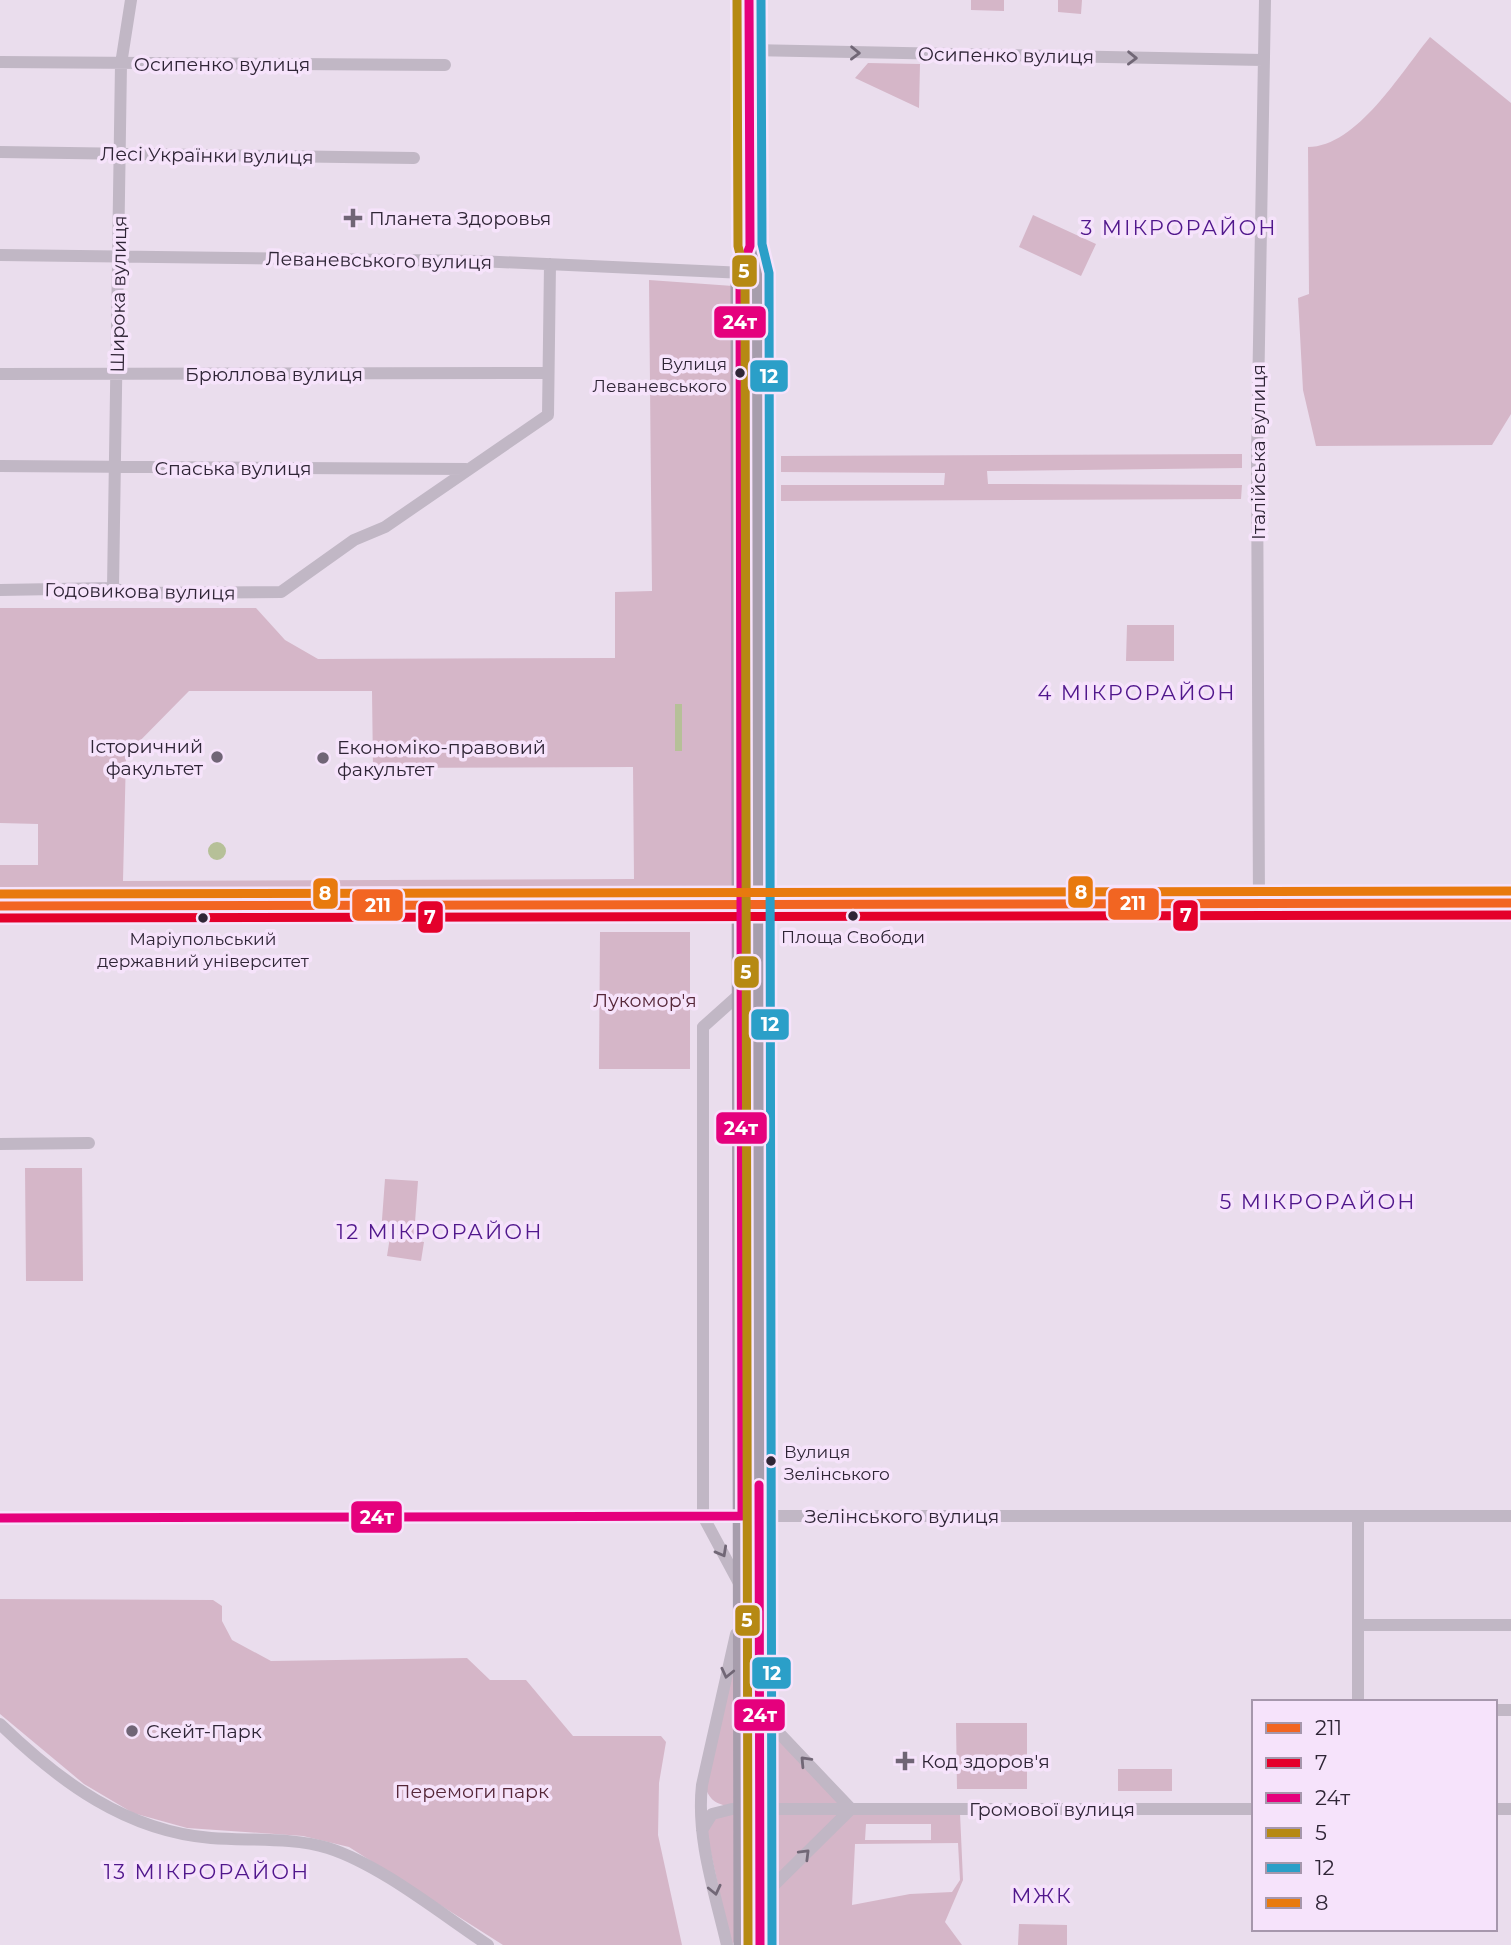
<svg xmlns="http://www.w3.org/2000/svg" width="1511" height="1945" font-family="Montserrat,sans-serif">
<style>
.green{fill:#d5b6c8;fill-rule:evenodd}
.water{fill:#b6c098}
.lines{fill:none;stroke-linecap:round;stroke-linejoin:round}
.minor{stroke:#c1b7c5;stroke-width:12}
.major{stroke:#afa6b4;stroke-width:16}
.highway{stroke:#a79dac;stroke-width:19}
.bus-1-casing{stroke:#f6e3fb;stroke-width:14}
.bus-2-casing{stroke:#f6e3fb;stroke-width:14}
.bus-3-casing{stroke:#f6e3fb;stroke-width:14}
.bus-4-casing{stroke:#f6e3fb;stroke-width:14}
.bus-5-casing{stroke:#f6e3fb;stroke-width:14}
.bus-6-casing{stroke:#f6e3fb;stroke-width:14}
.bus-1{stroke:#f26522;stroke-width:9}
.bus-2{stroke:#e4002b;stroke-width:9}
.bus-3{stroke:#e5007d;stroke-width:9}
.bus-4{stroke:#b68913;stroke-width:9}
.bus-5{stroke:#2b9fc8;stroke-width:9}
.bus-6{stroke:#e87a0e;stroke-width:9}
.oneway{stroke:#716776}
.poi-dot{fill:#706576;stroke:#f6e3fb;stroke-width:2.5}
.bus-dot{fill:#2f2536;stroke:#f6e3fb;stroke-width:2.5}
.labels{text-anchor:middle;stroke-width:7;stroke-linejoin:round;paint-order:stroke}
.bus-label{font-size:17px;fill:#2f2536;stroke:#f6e3fb}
.street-label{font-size:19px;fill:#2f2536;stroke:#f6e3fb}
.poi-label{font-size:19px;fill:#2f2536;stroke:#f6e3fb;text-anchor:start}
.park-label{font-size:19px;fill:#562739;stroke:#f6e3fb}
.neighbourhood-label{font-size:21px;letter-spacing:2px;fill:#50178c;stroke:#f6e3fb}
.line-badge{stroke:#f6e3fb;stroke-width:2.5}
.badge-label{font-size:19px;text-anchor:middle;font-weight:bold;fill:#fff}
</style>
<rect width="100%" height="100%" fill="#eadded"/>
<path class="green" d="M971,0h33v11l-33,-1z
M1058,0h24l-1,14 -23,-2z
M1430,37l81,66v311l-19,31 -176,1 -13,-56 -5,-92 11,-4 -1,-147c49,0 93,-75 122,-110z
M868,63l52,1 -1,44 -64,-30z
M1033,215l63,29 -15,32 -62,-29z
M649,280l84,6 3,615h-736v-36h38v-41l-38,-1v-215h256l29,32 33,19 297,-1v-66l37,-1zM189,691h183l1,77 260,-1 1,112 -511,2 3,-126z
M1242,454v14l-255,3 1,13 254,1 -1,14 -460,2v-16h163l1,-12 -164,-1v-16z
M1127,625h47v36h-48z
M600,932h90v137h-91z
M25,1168h57l1,113h-57z
M385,1179l33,2 -4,55 -33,-3z
M390,1237l34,5 -3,19 -34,-5z
M0,1599l213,1 9,6v15l10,19 39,21 196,-3 23,22h36l47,56h88l5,6 -7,41 -1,52 24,110h-179l-154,-98 -46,-11 -116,-8 -54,-15 -49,-29 -84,-70z
M735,1651v155c-14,0 -24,-3 -29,-17z
M956,1723h71v66h-70z
M776,1735l66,71h-69v-68z
M1118,1769h54v22h-54z
M735,1813v128l-4,4 -25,-115 9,-13z
M773,1813h68l-64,64 -4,-3z
M853,1813h107l3,67 -18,42 17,23h-192v-51zM931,1824v16h-66l1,-16zM958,1843l2,37 -8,12 -42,2 -58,11 3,-61z
M1019,1924l48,1v20h-49z"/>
<path class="water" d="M675,704h7v47h-7z
M208 851a9 9 0 1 1 18 0a9 9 0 1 1-18 0Z"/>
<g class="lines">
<path class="minor" d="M749,50l514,10
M0,62l445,3
M0,152l414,6
M0,255l478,6 267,12
M0,374l548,-1
M0,466l466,3
M113,588l8,-524 10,-64
M0,590l113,-2 17,5 151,-1 73,-52 31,-13 163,-112 2,-151
M1259,904l-2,-448 8,-456
M0,1144l89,-1
M759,1516h752
M1358,1516v186
M0,1518l742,-2
M740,1585l-37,-69v-489l38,-34
M1358,1625h153
M1495,1710h16
M760,1713l91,96
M0,1724c60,58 126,107 211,114 38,3 81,-1 117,10 53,17 113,66 160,97
M777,1809h477
M1495,1809h16
M702,1830l10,-16 20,-5
M760,1899l91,-90
M727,1945c-12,-52 -31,-107 -25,-160l34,-151"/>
<path class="major" d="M0,906h741
M758,906l753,-3"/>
<path class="highway" d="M749,0l1,246 7,27 3,1672
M743,1945l-3,-1673 10,-26"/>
<g class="bus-1-casing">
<path id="bus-1" d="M0,906l1511,-3"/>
</g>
<g class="bus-2-casing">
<path id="bus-2" d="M0,918l1511,-3"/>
</g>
<g class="bus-3-casing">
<path id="bus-3" d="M759,1485l1,460
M0,1518l742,-2 -2,-1244 10,-26 -1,-246"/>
</g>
<g class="bus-4-casing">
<path id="bus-4" d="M737,0l1,246 7,29 3,1670"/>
</g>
<g class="bus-5-casing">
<path id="bus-5" d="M761,0l1,244 7,29 3,1672"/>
</g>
<g class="bus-6-casing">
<path id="bus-6" d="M0,894l1511,-3"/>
</g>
<use href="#bus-1" class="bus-1"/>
<use href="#bus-2" class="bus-2"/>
<use href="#bus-3" class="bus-3"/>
<use href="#bus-4" class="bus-4"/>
<use href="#bus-5" class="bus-5"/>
<use href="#bus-6" class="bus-6"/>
</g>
<defs><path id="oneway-chevron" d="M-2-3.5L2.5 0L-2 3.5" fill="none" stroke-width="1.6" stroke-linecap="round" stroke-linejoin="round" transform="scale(1.75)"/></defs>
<g class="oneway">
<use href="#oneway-chevron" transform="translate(855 53) rotate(1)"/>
<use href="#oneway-chevron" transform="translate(1132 58) rotate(1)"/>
<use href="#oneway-chevron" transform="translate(722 1552) rotate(61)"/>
<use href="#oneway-chevron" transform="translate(727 1673) rotate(103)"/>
<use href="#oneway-chevron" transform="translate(805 1761) rotate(-133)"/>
<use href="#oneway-chevron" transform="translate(805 1854) rotate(-45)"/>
<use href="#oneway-chevron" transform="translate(715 1890) rotate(77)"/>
</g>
<g class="poi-dot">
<path d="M349.5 207.5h7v7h7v7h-7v7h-7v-7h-7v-7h7z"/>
<circle cx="217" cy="757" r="7"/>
<circle cx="323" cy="758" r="7"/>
<circle cx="132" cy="1731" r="7"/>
<path d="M901.5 1750.5h7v7h7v7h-7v7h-7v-7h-7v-7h7z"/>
</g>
<g class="bus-dot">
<circle cx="740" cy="373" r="6"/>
<circle cx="853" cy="916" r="6"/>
<circle cx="203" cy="918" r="6"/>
<circle cx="771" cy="1461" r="6"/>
</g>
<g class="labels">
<g class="bus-label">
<text x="727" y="370" text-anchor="end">Вулиця<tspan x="727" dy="22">Леваневського</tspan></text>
<text x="853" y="943">Площа Свободи</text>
<text x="203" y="945">Маріупольський<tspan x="203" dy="22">державний університет</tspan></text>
<text x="784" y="1458" text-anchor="start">Вулиця<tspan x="784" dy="22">Зелінського</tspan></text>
</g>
<g class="street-label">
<text transform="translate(1006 55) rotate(1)" y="7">Осипенко вулиця</text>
<text x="222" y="71">Осипенко вулиця</text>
<text transform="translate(207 155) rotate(1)" y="7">Лесі Українки вулиця</text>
<text transform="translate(379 260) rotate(1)" y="7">Леваневського вулиця</text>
<text transform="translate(118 294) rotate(-89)" y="7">Широка вулиця</text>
<text x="274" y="381">Брюллова вулиця</text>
<text transform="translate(1258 452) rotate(-90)" y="7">Італійська вулиця</text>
<text x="233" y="475">Спаська вулиця</text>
<text transform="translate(140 591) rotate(1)" y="7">Годовикова вулиця</text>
<text x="902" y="1523">Зелінського вулиця</text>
<text x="1052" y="1816">Громової вулиця</text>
</g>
<g class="poi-label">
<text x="369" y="225">Планета Здоровья</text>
<text x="203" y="753" text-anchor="end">Історичний<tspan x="203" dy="22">факультет</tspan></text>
<text x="337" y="754">Економіко-правовий<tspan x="337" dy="22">факультет</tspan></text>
<text x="146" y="1738">Скейт-Парк</text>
<text x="921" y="1768">Код здоров'я</text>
</g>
<g class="park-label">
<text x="645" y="1007">Лукомор'я</text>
<text x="472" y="1798">Перемоги парк</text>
</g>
<g class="neighbourhood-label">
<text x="1179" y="235">3 МІКРОРАЙОН</text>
<text x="1137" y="700">4 МІКРОРАЙОН</text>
<text x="1318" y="1209">5 МІКРОРАЙОН</text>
<text x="440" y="1239">12 МІКРОРАЙОН</text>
<text x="207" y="1879">13 МІКРОРАЙОН</text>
<text x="1042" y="1903">МЖК</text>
</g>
</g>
<g class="line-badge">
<rect x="731" y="254" width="27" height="34" rx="7" fill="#b68913"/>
<rect x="713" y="305" width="54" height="34" rx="7" fill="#e5007d"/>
<rect x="749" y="359" width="40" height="34" rx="7" fill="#2b9fc8"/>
<rect x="1067" y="875" width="27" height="34" rx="7" fill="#e87a0e"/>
<rect x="312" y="877" width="27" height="33" rx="7" fill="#e87a0e"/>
<rect x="1107" y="887" width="53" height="34" rx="7" fill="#f26522"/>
<rect x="351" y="888" width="53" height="34" rx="7" fill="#f26522"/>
<rect x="1172" y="899" width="27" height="33" rx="7" fill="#e4002b"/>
<rect x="417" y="900" width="27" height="34" rx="7" fill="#e4002b"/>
<rect x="733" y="955" width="27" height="34" rx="7" fill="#b68913"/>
<rect x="750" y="1008" width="40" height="33" rx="7" fill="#2b9fc8"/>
<rect x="715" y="1111" width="53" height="34" rx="7" fill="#e5007d"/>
<rect x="350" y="1500" width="53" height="34" rx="7" fill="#e5007d"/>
<rect x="734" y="1604" width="27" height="33" rx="7" fill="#b68913"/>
<rect x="751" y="1656" width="41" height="34" rx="7" fill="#2b9fc8"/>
<rect x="733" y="1698" width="53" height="34" rx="7" fill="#e5007d"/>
</g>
<g class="badge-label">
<text x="744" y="278">5</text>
<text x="740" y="329">24т</text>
<text x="769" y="383">12</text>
<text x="1081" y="899">8</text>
<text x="325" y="900">8</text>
<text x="1133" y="910">211</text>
<text x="378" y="912">211</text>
<text x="1186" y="922">7</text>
<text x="430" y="924">7</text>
<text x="746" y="979">5</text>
<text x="770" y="1031">12</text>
<text x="741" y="1135">24т</text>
<text x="377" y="1524">24т</text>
<text x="747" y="1627">5</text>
<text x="772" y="1680">12</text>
<text x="760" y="1722">24т</text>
</g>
<rect x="1252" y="1700" width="245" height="231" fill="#f6e3fb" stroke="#a697ac" stroke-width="2"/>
<rect x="1266" y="1723" width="35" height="10" fill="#f26522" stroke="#a697ac" stroke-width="2"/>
<text x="1315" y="1735" font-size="21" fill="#2f2536">211</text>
<rect x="1266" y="1758" width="35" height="10" fill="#e4002b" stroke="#a697ac" stroke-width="2"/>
<text x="1315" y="1770" font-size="21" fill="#2f2536">7</text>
<rect x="1266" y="1793" width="35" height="10" fill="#e5007d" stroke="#a697ac" stroke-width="2"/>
<text x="1315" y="1805" font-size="21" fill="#2f2536">24т</text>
<rect x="1266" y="1828" width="35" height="10" fill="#b68913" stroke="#a697ac" stroke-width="2"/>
<text x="1315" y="1840" font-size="21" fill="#2f2536">5</text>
<rect x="1266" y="1863" width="35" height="10" fill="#2b9fc8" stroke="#a697ac" stroke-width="2"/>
<text x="1315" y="1875" font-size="21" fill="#2f2536">12</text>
<rect x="1266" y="1898" width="35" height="10" fill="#e87a0e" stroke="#a697ac" stroke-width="2"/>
<text x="1315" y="1910" font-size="21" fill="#2f2536">8</text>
</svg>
